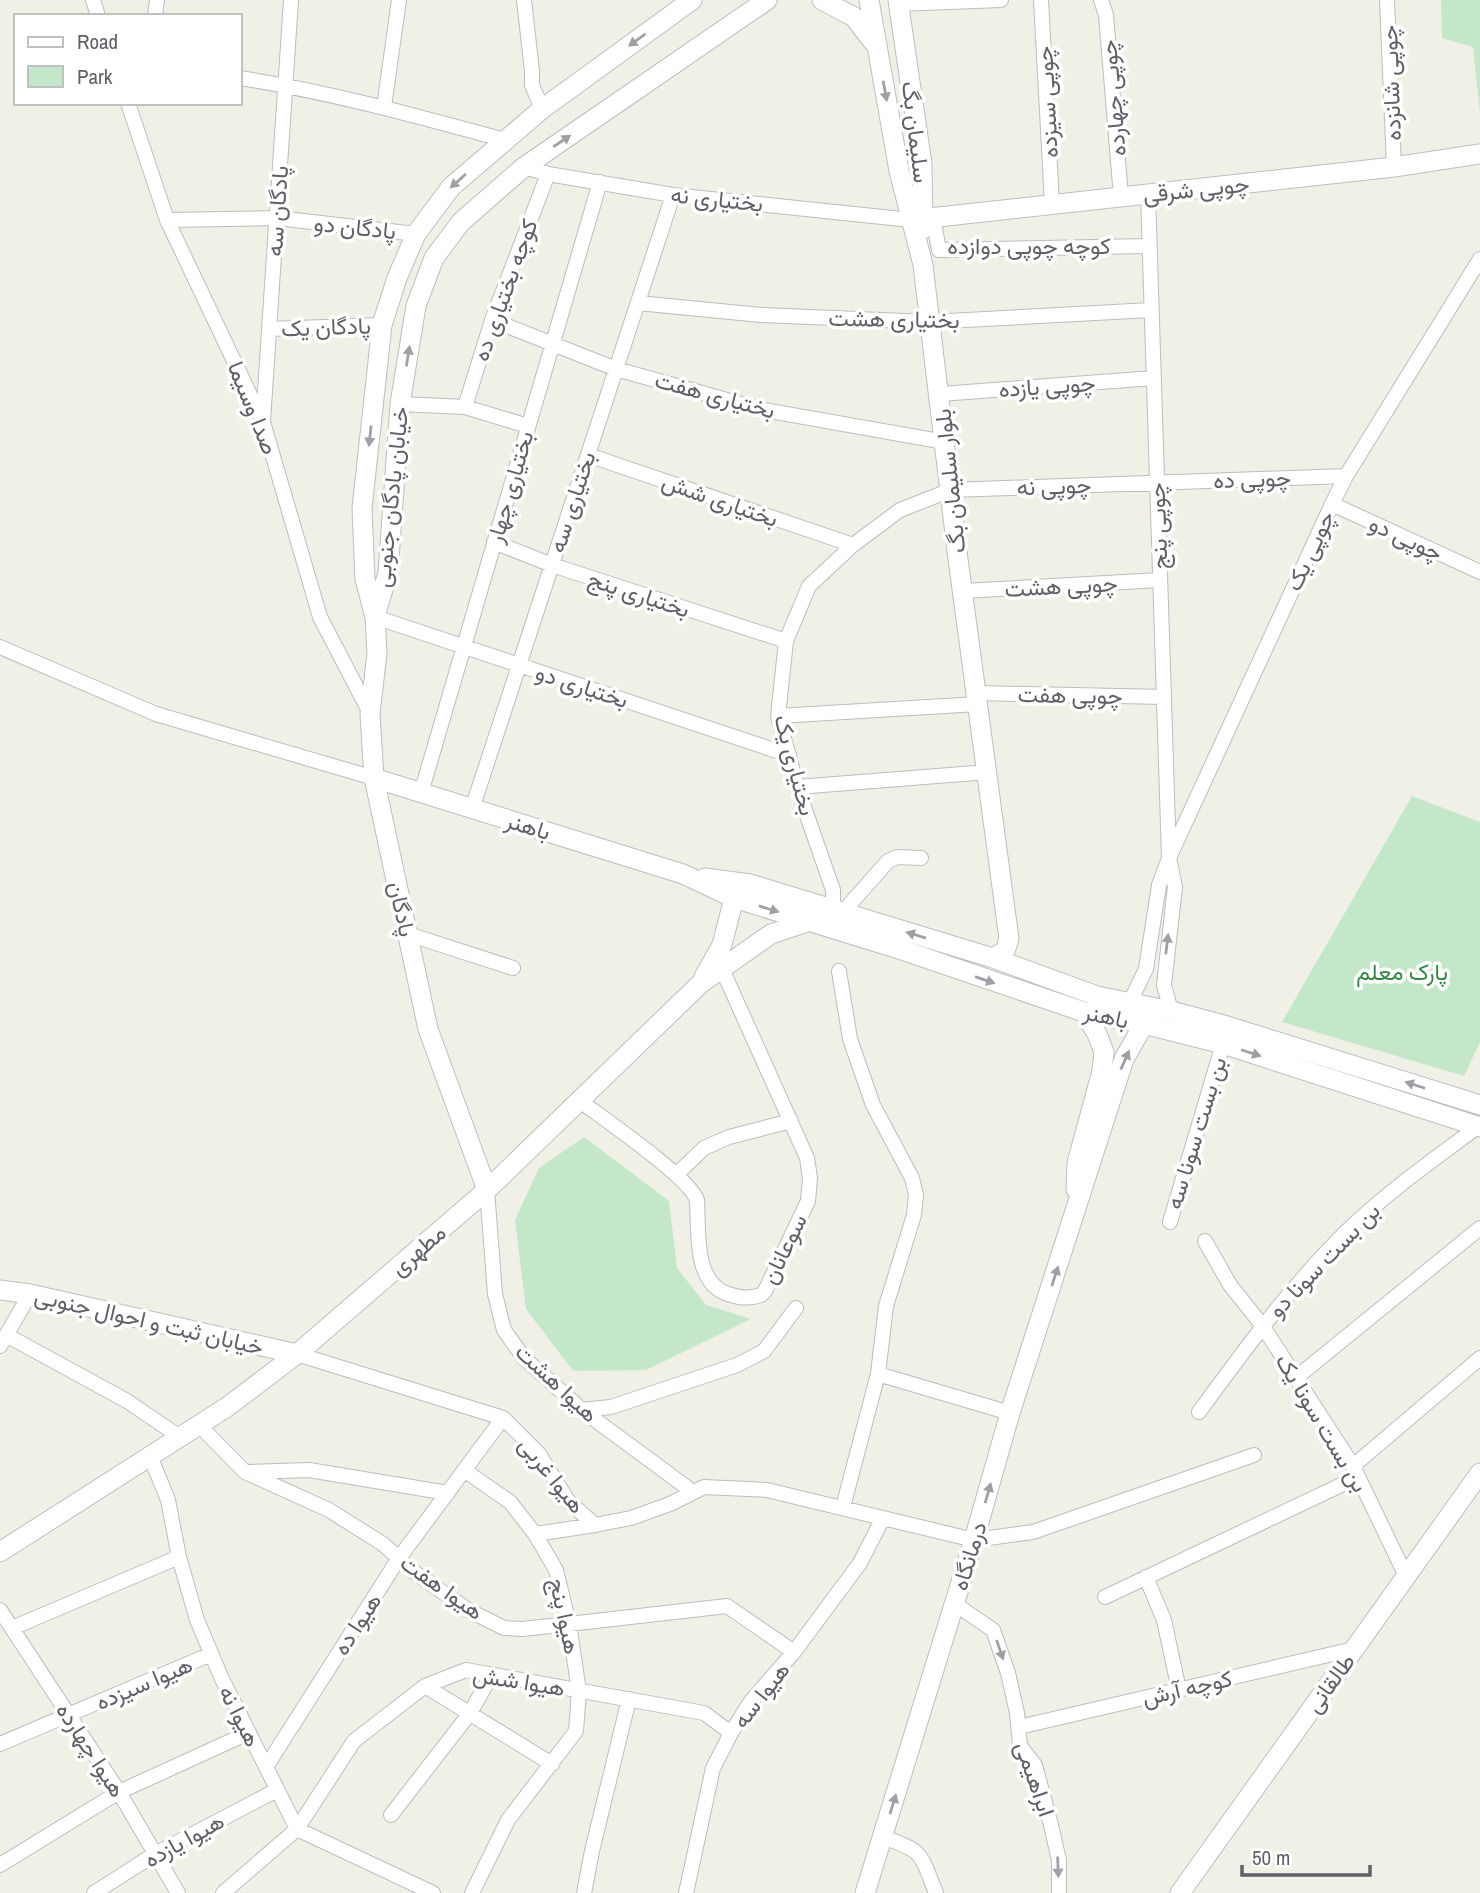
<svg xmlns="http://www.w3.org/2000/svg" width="1480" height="1893" font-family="'Archivo Narrow',Vazirmatn,sans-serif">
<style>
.green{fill:#c4e7c9}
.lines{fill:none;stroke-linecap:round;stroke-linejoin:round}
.street-casing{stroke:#bbbdc2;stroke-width:16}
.secondary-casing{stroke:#bcbec4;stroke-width:21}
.street{stroke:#fff;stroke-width:14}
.secondary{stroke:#fff;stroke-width:19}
.oneway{fill:#9ea0a4}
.labels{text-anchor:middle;stroke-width:7;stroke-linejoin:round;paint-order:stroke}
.street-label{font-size:23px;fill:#5e6167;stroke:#fff}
.park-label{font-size:23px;fill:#368645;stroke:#fff}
</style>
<rect width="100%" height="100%" fill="#f0f0e7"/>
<path class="green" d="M1441,0h39v113l-7,-66 -31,-9z
M1412,796l68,26v220l-16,34 -182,-54z
M584,1137l85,64 8,67 29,37 45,14 -105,51 -73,1 -47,-62 -11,-89 24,-52z"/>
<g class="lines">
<g class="street-casing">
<path id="street" d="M93,0l5,16
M524,0l8,71v14l10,24
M1041,0l11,204
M1101,0l5,15 15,182
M1387,0l7,167
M898,4l103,-4
M155,16l2,-16
M240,78c90,14 177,38 265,62
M128,103l39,117 96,202 57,195 50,96
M384,107l15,-107
M524,167l24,7 125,21 238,25
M1148,194l21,664 6,29 -11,98 7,26
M933,217l6,33 210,-4
M167,220l110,-2 139,16
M638,303l123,12 168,7 222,-12
M492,320l124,49 143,40 186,33
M269,329l113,-4
M940,394l214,-16
M400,404l65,3 63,19
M465,407l27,-87 56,-146
M263,421l28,-421
M588,455l265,90
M1332,504l148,68
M494,542l58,23 234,76
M963,591l197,-11
M375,617l414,138
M0,647l156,67 218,64
M977,693l187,4
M778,716l200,-12
M797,787l191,-15
M421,793l179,-611
M472,809l201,-614
M833,909v-19l-36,-103 -19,-71 8,-75 23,-55 44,-41 47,-35 51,-20 395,-14
M843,912l45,-51 9,-4 24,1
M408,934l105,34
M839,971l11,68 23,66 39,73 4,17 -2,20 -28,91 -8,68 -35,133
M1130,1002l16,-33 13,-84 10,-27 163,-354 14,-28 134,-217
M580,1101c24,18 109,76 117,99 2,30 -4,83 31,94 12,4 21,5 33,1l4,-4 43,-90 2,-23 -3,-20 -85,-189
M676,1175l28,-27 25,-11 62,-16
M487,1190l8,104 9,36 20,28 58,52 111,82
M1170,1222l53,-178
M1205,1241l25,44 32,40 91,141 53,110
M8,1336l119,65 53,36
M0,1346l30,-52
M297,1354l206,64 36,36 29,47 27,24 36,-7 39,-14 34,-17 63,3 207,50 59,-8 221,-77
M878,1374l132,39
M1297,1377l183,-149
M582,1410l29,-3 126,-42 27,-14 32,-43
M1199,1412c46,-63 92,-126 148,-181 38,-37 82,-68 125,-100
M199,1425l46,47 84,38 54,34 31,28 54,38 36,18 18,1 47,-5 158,-18 67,46
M150,1456l18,44 11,57 18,63 25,59 75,150 136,64
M1353,1466l127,-108
M464,1470l46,32 25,32 21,36 13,54 10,67 -3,40 -68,89 -36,73
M248,1472l61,-2 139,23
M535,1534l60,-9
M1146,1577l18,43 15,70
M1105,1597l253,-120
M955,1604l38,26 15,43 9,40 3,33 15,19 15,56 9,39v33
M0,1610l119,182 59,101
M12,1628l167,-71
M425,1686l127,78
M1019,1727l335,-78
M0,1744l211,-90
M266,1767l133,-209 104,-140
M391,1815l79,-102 21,-37
M882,1837c43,14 38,17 54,56
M0,1865l119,-73 129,-59
M94,1893l61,-39 122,-64
M223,1893l74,-64 57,-88 71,-55 41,-16 238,43 27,20
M584,1893l8,-42 37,-152
M686,1893l27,-125 18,-35 20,-32 43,-49 66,-89 23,-45"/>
</g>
<g class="secondary-casing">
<path id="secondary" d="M822,0l32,17 20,26
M869,0l30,171 24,94 35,294 51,380 -4,12 -12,7
M898,0l24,164 1,65
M911,220l483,-53 86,-13
M375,616l13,-43 12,-169 16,-98 18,-48 27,-36 63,-55 243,-167
M374,778l309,96 51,24 168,52 182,62 60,12 79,20 257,83
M705,878l45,6 243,74 104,38 74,15 56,15 253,79
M704,977l18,-32 12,-47 5,-9
M1076,1189l1,-26 25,-92 2,-19 -7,-18 -13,-22
M487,1190l-59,-161 -54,-251 -4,-64 7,-61 -2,-36 -10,-38 -3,-71 20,-183 15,-47 19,-44 35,-47 91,-78 150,-109
M0,1290l30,4 267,60
M0,1552l227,-145 70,-53 190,-164 213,-206 71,-50 39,-13
M865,1893l109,-353 36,-127 114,-354 20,-35
M1180,1893l300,-420"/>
</g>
<use href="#street" class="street"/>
<use href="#secondary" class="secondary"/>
</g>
<defs><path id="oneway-solid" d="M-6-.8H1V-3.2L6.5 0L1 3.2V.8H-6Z" transform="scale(1.75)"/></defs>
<g class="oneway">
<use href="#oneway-solid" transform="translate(637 40) rotate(144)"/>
<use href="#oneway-solid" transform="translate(885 91) rotate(80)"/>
<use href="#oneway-solid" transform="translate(562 141) rotate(-34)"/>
<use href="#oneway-solid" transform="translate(458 181) rotate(138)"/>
<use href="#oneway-solid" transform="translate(408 356) rotate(-81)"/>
<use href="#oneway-solid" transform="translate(370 436) rotate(96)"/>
<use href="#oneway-solid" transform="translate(769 909) rotate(17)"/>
<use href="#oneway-solid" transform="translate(916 935) rotate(-163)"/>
<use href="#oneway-solid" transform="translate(1167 944) rotate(-83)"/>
<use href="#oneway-solid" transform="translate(985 980) rotate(19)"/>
<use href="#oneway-solid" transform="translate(1251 1053) rotate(18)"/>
<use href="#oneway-solid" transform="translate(1125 1060) rotate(-66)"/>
<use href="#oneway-solid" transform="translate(1415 1085) rotate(-162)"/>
<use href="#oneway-solid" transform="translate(1055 1276) rotate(-72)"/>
<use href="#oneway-solid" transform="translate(988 1493) rotate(-74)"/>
<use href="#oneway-solid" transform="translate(1000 1650) rotate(71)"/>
<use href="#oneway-solid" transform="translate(893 1804) rotate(-73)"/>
<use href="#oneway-solid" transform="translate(1058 1867) rotate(88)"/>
</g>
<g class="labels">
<g class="street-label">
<text transform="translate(1391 83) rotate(-92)" y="8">چوپی شانزده</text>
<text transform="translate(1113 98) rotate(-95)" y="8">چوپی چهارده</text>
<text transform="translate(1047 102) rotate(-93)" y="8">چوپی سیزده</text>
<text transform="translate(916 132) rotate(83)" y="8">سلیمان بگ</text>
<text transform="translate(1196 189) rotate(-6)" y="8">چوپی شرقی</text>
<text transform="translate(717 199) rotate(6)" y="8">بختیاری نه</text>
<text transform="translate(277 211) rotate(-86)" y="8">پادگان سه</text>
<text transform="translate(355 227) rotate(6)" y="8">پادگان دو</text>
<text x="1029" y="254">کوچه چوپی دوازده</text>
<text transform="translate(505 290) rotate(-70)" y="8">کوچه بختیاری ده</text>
<text transform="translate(894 319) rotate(1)" y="8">بختیاری هشت</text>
<text transform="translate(326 327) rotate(-2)" y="8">پادگان یک</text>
<text transform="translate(1047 386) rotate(-4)" y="8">چوپی یازده</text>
<text transform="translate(715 395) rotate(15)" y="8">بختیاری هفت</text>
<text transform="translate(253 408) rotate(68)" y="8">صدا وسیما</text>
<text transform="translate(1252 479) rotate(-2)" y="8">چوپی ده</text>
<text transform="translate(950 481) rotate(-96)" y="8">بلوار سلیمان بگ</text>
<text transform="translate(1054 486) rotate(-2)" y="8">چوپی نه</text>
<text transform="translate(510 487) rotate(-74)" y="8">بختیاری چهار</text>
<text transform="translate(391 497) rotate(-84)" y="8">خیابان پادگان جنوبی</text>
<text transform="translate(720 500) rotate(19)" y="8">بختیاری شش</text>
<text transform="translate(572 502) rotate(-72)" y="8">بختیاری سه</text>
<text transform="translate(1158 526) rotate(-92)" y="8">چوپی پنج</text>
<text transform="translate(1406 538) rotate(25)" y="8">چوپی دو</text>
<text transform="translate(1310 551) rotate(-65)" y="8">چوپی یک</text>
<text transform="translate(1061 586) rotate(-3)" y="8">چوپی هشت</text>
<text transform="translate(639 594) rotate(18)" y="8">بختیاری پنج</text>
<text transform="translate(582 686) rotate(18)" y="8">بختیاری دو</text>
<text transform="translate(1070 695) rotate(1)" y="8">چوپی هفت</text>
<text transform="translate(795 765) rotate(75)" y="8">بختیاری یک</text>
<text transform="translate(528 826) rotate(17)" y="8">باهنر</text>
<text transform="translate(402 909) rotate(78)" y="8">پادگان</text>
<text transform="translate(1106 1016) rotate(12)" y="8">باهنر</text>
<text transform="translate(1196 1133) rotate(-73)" y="8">بن بست سونا سه</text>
<text transform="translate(784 1249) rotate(-64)" y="8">سوعانان</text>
<text transform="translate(418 1250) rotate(-41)" y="8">مطهری</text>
<text transform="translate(1324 1260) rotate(-46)" y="8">بن بست سونا دو</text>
<text transform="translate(149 1321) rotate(13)" y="8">خیابان ثبت و احوال جنوبی</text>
<text transform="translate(557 1383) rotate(43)" y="8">هیوا هشت</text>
<text transform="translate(1322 1423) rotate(59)" y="8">بن بست سونا یک</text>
<text transform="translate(552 1475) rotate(51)" y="8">هیوا غربی</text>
<text transform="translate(969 1556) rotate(-73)" y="8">درمانگاه</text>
<text transform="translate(442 1587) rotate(35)" y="8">هیوا هفت</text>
<text transform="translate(565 1616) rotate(78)" y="8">هیوا پنج</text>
<text transform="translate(357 1624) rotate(-57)" y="8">هیوا ده</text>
<text transform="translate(519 1681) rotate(9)" y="8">هیوا شش</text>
<text transform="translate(144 1683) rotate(-23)" y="8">هیوا سیزده</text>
<text transform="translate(1330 1683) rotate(-54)" y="8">طالقانی</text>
<text transform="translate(1187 1688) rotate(-13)" y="8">کوچه آرش</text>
<text transform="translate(761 1695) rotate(-52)" y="8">هیوا سه</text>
<text transform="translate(240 1716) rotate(63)" y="8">هیوا نه</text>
<text transform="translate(91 1750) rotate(57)" y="8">هیوا چهارده</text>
<text transform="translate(1035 1779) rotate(71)" y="8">ابراهیمی</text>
<text transform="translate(184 1840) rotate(-29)" y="8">هیوا یازده</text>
</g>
<g class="park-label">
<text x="1402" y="980">پارک معلم</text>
</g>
</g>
<rect x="14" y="14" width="228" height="91" fill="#ffffff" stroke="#bfc0c2" stroke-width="2"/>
<rect x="28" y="37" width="35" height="10" fill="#ffffff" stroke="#bfc0c2" stroke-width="2"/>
<text x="77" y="49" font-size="21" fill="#5e6167">Road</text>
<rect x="28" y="66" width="35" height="21" fill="#c4e7c9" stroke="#bfc0c2" stroke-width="2"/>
<text x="77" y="84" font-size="21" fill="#5e6167">Park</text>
<path d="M1242 1865v10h128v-10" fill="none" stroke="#5e6167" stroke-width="3.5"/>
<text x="1252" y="1865" font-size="21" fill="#5e6167" stroke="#ffffff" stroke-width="5" paint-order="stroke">50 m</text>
</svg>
